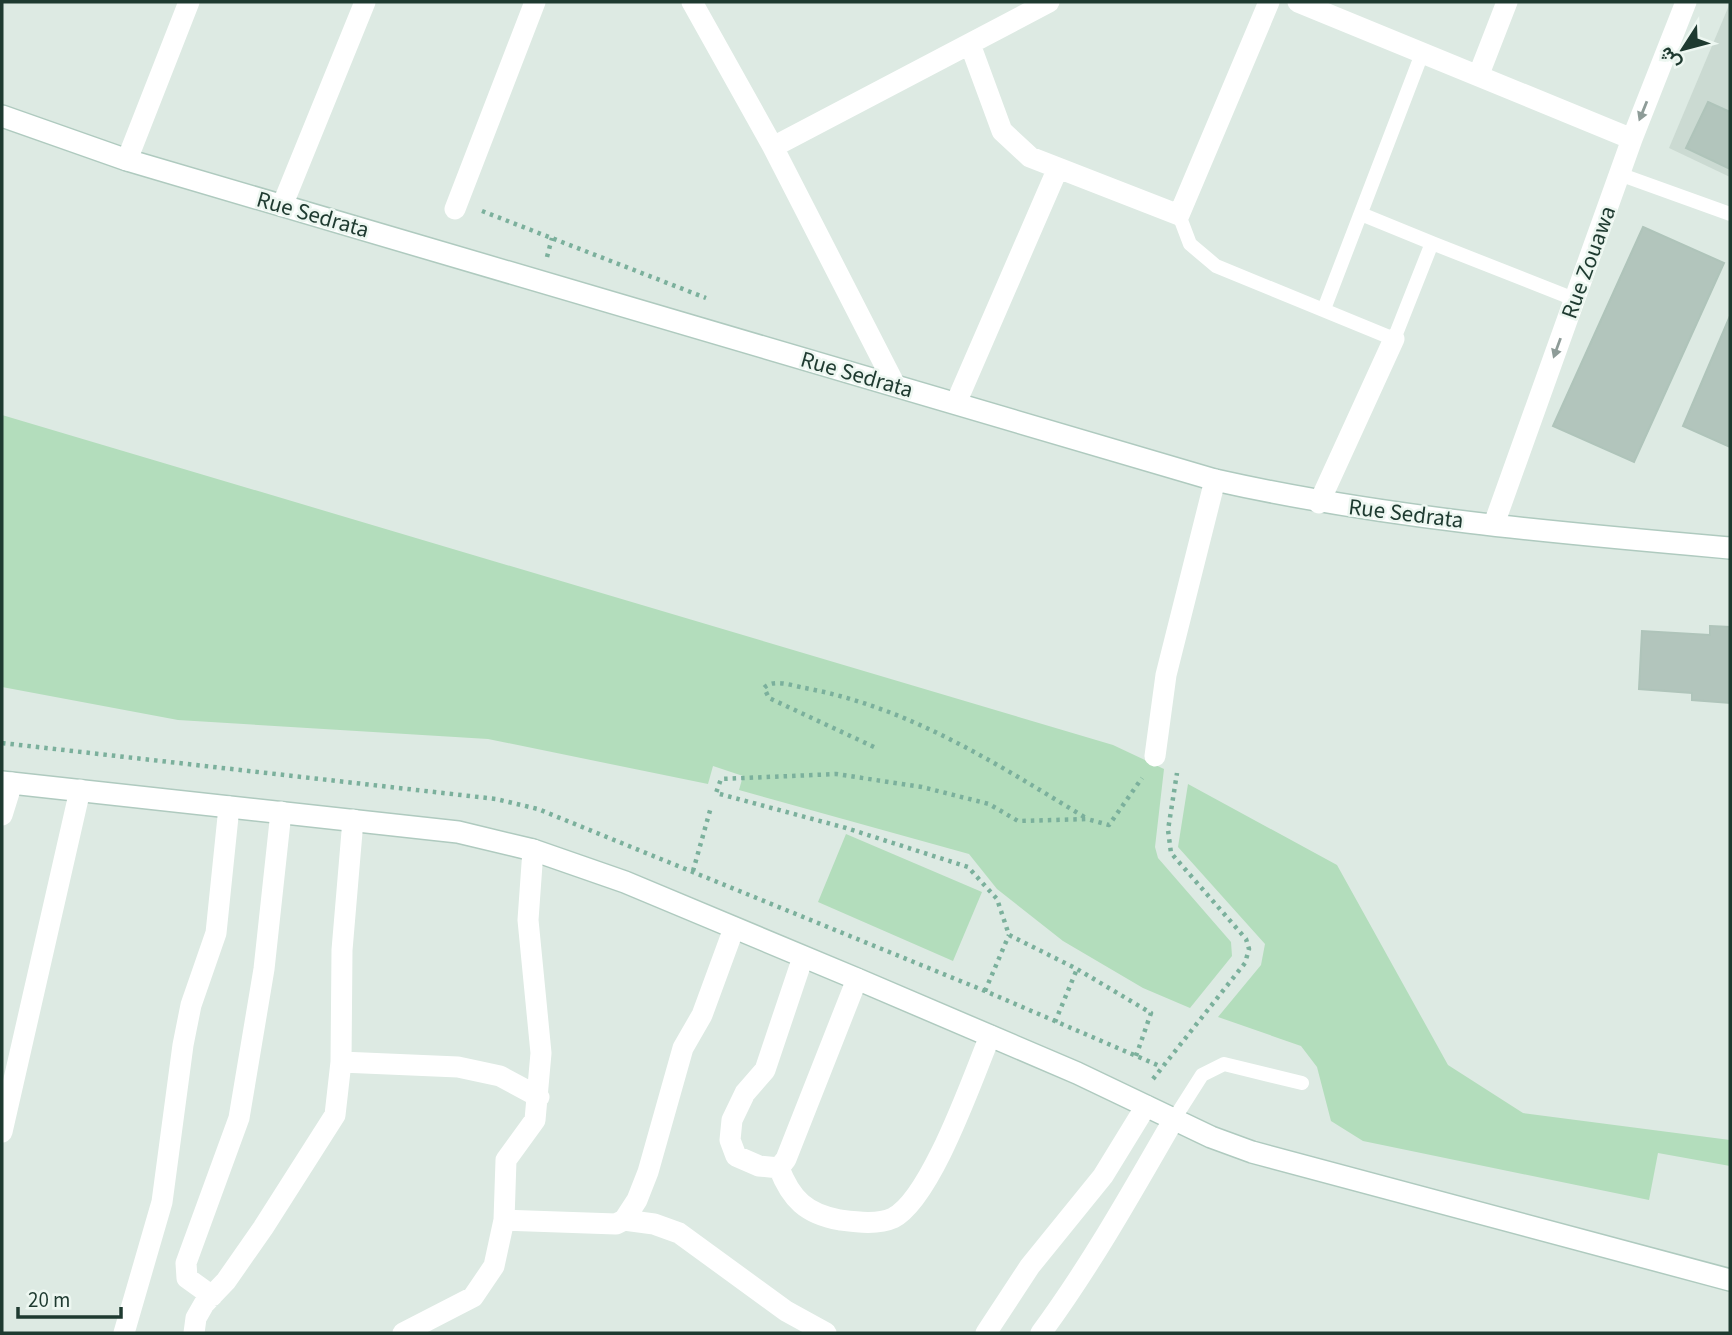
<svg xmlns="http://www.w3.org/2000/svg" width="1732" height="1335" font-family="'Source Sans 3',Vazirmatn,sans-serif">
<style>
.built{fill:#cbdad2}
.green{fill:#b3ddbc}
.building{fill:#b2c5bc;stroke:#afc4ba;stroke-width:2}
.lines{fill:none;stroke-linecap:round;stroke-linejoin:round}
.secondary-casing{stroke:#afcabf;stroke-width:24}
.path{stroke:#7bb09c;stroke-width:4.5;stroke-dasharray:3.5 5;stroke-linecap:butt}
.lane{stroke:#fff;stroke-width:14}
.street{stroke:#fff;stroke-width:21}
.secondary{stroke:#fff;stroke-width:21}
.oneway{fill:#8e9c98}
.labels{text-anchor:middle;stroke-width:5;stroke-linejoin:round;paint-order:stroke}
.street-label{font-size:23px;fill:#1e3a30;stroke:#edf7f1}
</style>
<rect width="100%" height="100%" fill="#ddeae3"/>
<path class="built" d="M1730,3v174l-61,-29z"/>
<path class="green" d="M2,415l1111,330 51,24 -9,78 3,11 73,84 1,14 -42,52 -47,-20 -80,-47 -66,-52 -28,-35 -230,-64 4,-14 -30,-10 -5,18 -220,-45 -310,-19 -176,-33z
M1188,784l149,81 111,200 75,48 207,27v26l-72,-13 -9,47 -286,-59 -32,-20 -14,-54 -16,-21 -83,-29 43,-52 4,-21 -87,-97z
M846,834l136,58 -29,69 -135,-59z"/>
<path class="building" d="M1708,102l22,10v57l-44,-21z
M1643,227l81,36 -90,199 -81,-36z
M1730,316v131l-47,-21z
M1710,626l20,1v76l-38,-3v-7l-53,-4 3,-58 68,4z"/>
<g class="lines">
<g class="secondary-casing">
<path id="secondary" d="M2,116l125,44 1088,320c169,38 343,53 515,68
M2,782l456,50 75,18 92,32 232,97 220,94 134,64 41,15 478,128"/>
</g>
<path class="path" d="M482,211l224,87
M547,257l5,-19
M2,743l494,56 42,10 447,182 177,76
M874,747l-105,-49 -5,-10c9,-10 29,-2 41,0 106,20 190,75 281,130
M693,871l18,-64
M985,991l24,-56
M1055,1022l22,-53
M1136,1056l15,-43 -74,-44 -68,-34 -12,-36 -29,-32 -122,-39 -130,-35 5,-14 115,-5 86,13 67,17 29,17 69,-2 22,6 33,-47
M1153,1079l92,-116 4,-14 -3,-10 -75,-86 -3,-23 9,-57"/>
<path class="lane" d="M1619,174l111,40
M1361,214l71,29
M1179,215l11,29 26,22 178,73 38,-96 142,56
M1324,309l99,-258
M1174,1119l28,-44 22,-11 78,19"/>
<path class="street" d="M692,2l81,145 122,238
M1298,2l334,137
M970,44l32,87 28,26 149,58 90,-213
M1479,74l28,-72
M773,147l276,-145
M127,160l62,-158
M282,206l83,-204
M455,209l80,-207
M956,403l102,-235
M1319,503l75,-164
M1494,524l138,-385 54,-137
M1155,756l11,-81 49,-195
M2,815l10,-32
M803,957l-38,113 -20,23 -13,27 -2,20 6,16 23,10 20,2 7,-9 71,-180
M341,1062l117,5 42,9 39,21
M2,1132l78,-342
M779,1168c12,31 27,46 61,52 16,2 38,5 53,-2 38,-19 80,-141 97,-182
M504,1220l112,4 8,-4 13,-20 11,-28 35,-124 19,-33 32,-87
M624,1220l30,4 25,9 107,78 40,22
M212,1296l-25,-18 -1,-15 53,-145 25,-149 17,-157
M124,1333l38,-131 21,-157 8,-40 25,-72 13,-126
M194,1333l2,-15 8,-14 22,-23 37,-53 72,-113 6,-53 1,-112 11,-130
M403,1333l70,-36 21,-31 10,-46 2,-60 29,-40 6,-67 -13,-133 5,-70
M986,1333l44,-67 73,-90 43,-70
M1041,1333c50,-68 91,-141 133,-214"/>
<use href="#secondary" class="secondary"/>
</g>
<defs><path id="oneway-solid" d="M-6-.8H1V-3.2L6.5 0L1 3.2V.8H-6Z" transform="scale(1.75)"/></defs>
<g class="oneway">
<use href="#oneway-solid" transform="translate(1643 111) rotate(112)"/>
<use href="#oneway-solid" transform="translate(1557 348) rotate(110)"/>
</g>
<g class="labels">
<g class="street-label">
<text transform="translate(313 214) rotate(16)" y="8">Rue Sedrata</text>
<text transform="translate(1588 262) rotate(-70)" y="8">Rue Zouawa</text>
<text transform="translate(857 374) rotate(16)" y="8">Rue Sedrata</text>
<text transform="translate(1406 513) rotate(7)" y="8">Rue Sedrata</text>
</g>
</g>
<rect width="1732" height="1335" fill="none" stroke="#1e3a30" stroke-width="7"/>
<g transform="translate(1683 49) rotate(234)" stroke="#edf7f1" stroke-width="5" paint-order="stroke">
<path d="M0-5L12 26L0 18L-12 26Z" fill="#1e3a30"/>
<text y="-10" font-size="19" font-weight="bold" text-anchor="middle" fill="#1e3a30">ش</text>
</g>
<path d="M18 1307v10h103v-10" fill="none" stroke="#1e3a30" stroke-width="3.5"/>
<text x="28" y="1307" font-size="21" fill="#1e3a30" stroke="#edf7f1" stroke-width="5" paint-order="stroke">20 m</text>
</svg>
